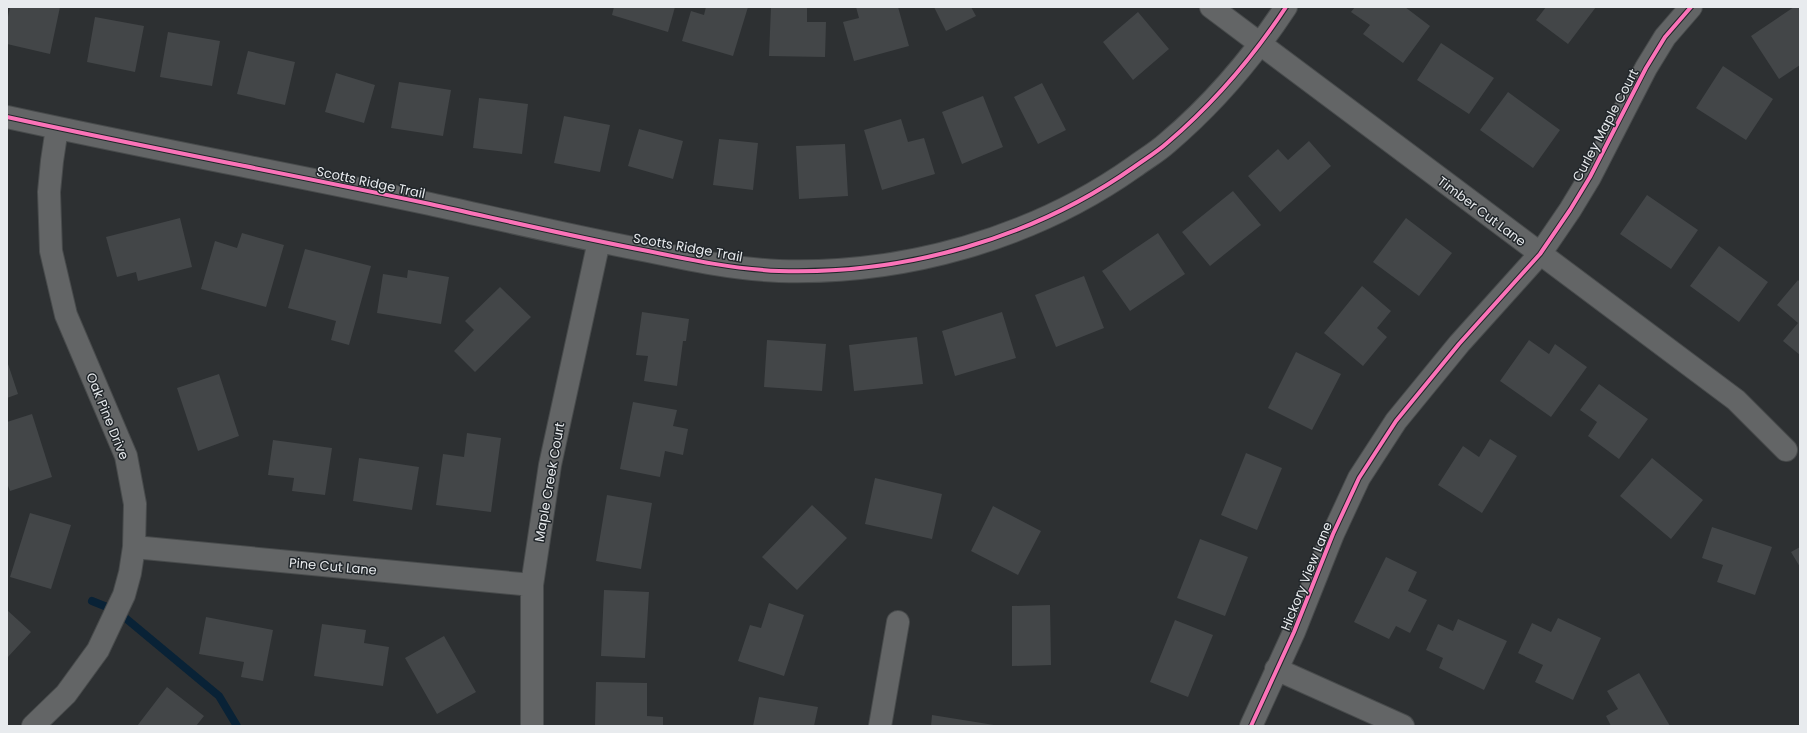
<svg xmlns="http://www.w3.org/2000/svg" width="1807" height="733" font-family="Poppins,sans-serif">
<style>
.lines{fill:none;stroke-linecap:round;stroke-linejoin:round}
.stream{stroke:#092236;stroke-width:8}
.building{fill:#434648}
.minor-casing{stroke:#484b4c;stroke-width:24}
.minor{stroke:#636566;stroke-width:22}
.cycleway-casing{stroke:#21262a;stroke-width:6}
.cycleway{stroke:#fb73b8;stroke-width:4}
.labels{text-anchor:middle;stroke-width:3;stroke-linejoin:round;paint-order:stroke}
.street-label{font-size:13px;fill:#e8ebee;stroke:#21262a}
</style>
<rect width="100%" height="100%" fill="#2d3032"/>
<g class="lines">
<path class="stream" d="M92,601l25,10 102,85 18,30"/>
</g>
<path class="building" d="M10,7h50l-10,47 -43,-10v-22z
M614,7h61l-7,25 -56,-17z
M706,7h42l-15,49 -51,-15 9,-30 13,4z
M771,7l36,1v14h19l-1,35 -56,-1z
M856,7h42l11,39 -55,15 -11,-39 16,-4z
M934,7h37l5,9 -30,15z
M1355,7h50l25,19 -27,37 -40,-29 7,-9 -19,-13z
M1546,7h50l-28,37 -32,-24z
M1794,7h6v58l-21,14 -28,-43z
M1138,12l31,37 -36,31 -30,-38z
M95,17l49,9 -9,46 -48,-10z
M168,32l52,9 -8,45 -52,-9z
M1441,43l53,35 -25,36 -52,-34z
M248,51l47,11 -10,43 -48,-11z
M1723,66l50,33 -27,41 -50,-32z
M336,73l39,12 -11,38 -39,-11z
M399,82l52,8 -8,46 -52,-8z
M1042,83l24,47 -28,14 -24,-47z
M1508,92l52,38 -27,38 -53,-38z
M983,96l20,51 -41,17 -20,-52z
M479,98l49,6 -6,50 -49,-6z
M564,116l46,9 -10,47 -46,-9z
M901,119l7,23 16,-4 11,36 -53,16 -18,-60z
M639,129l44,12 -10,38 -45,-13z
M719,139l39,4 -5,47 -40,-5z
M1309,141l22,25 -51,46 -32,-36 30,-27 10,11z
M845,144l3,52 -49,3 -3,-53z
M1233,191l28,34 -51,41 -28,-34z
M1647,195l51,35 -27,39 -51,-35z
M180,218l12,49 -54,14 -2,-9 -19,5 -11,-40z
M1406,218l46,35 -33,43 -46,-34z
M242,233l42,12 -18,62 -65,-18 14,-48 22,7z
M1158,233l27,41 -55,37 -28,-40z
M1719,246l49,36 -29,40 -49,-36z
M305,249l66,17 -22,79 -18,-5 5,-19 -48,-13z
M408,270l41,7 -8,47 -64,-11 6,-39 24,4z
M1084,276l20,52 -48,19 -21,-52z
M1798,280l2,2v73l-17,-14 15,-18 -21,-18z
M1362,286l29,25 -14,17 10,9 -24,29 -39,-33z
M500,287l31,30 -56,55 -21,-21 20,-21 -9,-9z
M642,312l47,7 -3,22h-3l-6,45 -33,-5 4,-25 -12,-1z
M1002,312l14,46 -61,18 -13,-45z
M917,337l6,47 -69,7 -5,-46z
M767,340l59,4 -4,47 -58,-4z
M1529,340l20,14 6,-10 32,23 -36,50 -51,-36z
M1296,352l45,22 -29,56 -44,-22z
M7,361l11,33 -11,4z
M219,374l20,62 -41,15 -21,-63z
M1599,384l49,35 -29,40 -31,-23 9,-14 -17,-12z
M633,402l44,8 -4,16 15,3 -5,26 -18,-4 -5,26 -40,-8z
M32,414l20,63 -42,14 -3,-8v-61z
M467,433l34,5 -10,74 -55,-7 7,-51 21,3z
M1490,439l27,17 -35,57 -44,-28 25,-39 16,11z
M273,440l59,8 -7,47 -33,-4 2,-13 -26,-3z
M1246,453l36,15 -25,62 -36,-15z
M359,458l60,9 -7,43 -59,-9z
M1652,458l51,42 -32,39 -51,-43z
M875,478l67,16 -10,45 -67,-15z
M607,495l45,8 -11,66 -45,-8z
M812,505l35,33 -50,52 -35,-33z
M993,506l48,25 -23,44 -47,-24z
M30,513l41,12 -20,64 -41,-12z
M1712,527l60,20 -17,48 -38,-13 6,-17 -21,-7z
M1200,539l48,18 -23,59 -48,-18z
M1800,547v20l-9,-15z
M1386,557l31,15 -9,19 19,9 -17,33 -14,-7 -7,13 -35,-17z
M604,590l45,2 -4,66 -44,-2z
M769,603l35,12 -20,61 -46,-15 12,-36 11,3z
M1050,605l1,60 -39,1v-60z
M7,610l24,22 -24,26z
M206,617l67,13 -10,51 -22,-4 3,-15 -45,-8z
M1558,618l43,20 -28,62 -38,-18 8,-17 -25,-12 14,-30 19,9z
M1458,619l49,22 -23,49 -45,-22 4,-10 -17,-8 12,-26 15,7z
M1175,620l38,15 -25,62 -38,-15z
M322,624l44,6 -2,13 25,4 -6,39 -69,-10z
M444,636l32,56 -39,22 -32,-56z
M1639,673l31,53h-59l-5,-10 12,-7 -11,-18z
M596,682l51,1v33l16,1v9h-68z
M167,687l37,29 -8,10h-59z
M759,697l59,10 -4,19h-61z
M932,715l62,10v1h-63z"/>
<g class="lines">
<g class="minor-casing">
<path id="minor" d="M1211,7l525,393 50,50
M7,117c141,31 282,57 423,87 73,16 145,33 218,47 43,9 86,18 131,20 124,4 253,-32 355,-104 11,-8 23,-15 33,-24 46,-39 86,-86 119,-136
M134,547l398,38
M1276,669l127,57
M33,726l33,-32 32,-44 26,-55 6,-22 4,-26 1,-43 -9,-48 -60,-141 -15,-64 -2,-59 3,-31 5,-33
M532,726v-141l18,-120 49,-224
M880,726l18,-104
M1251,726l43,-94 39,-98 26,-56 37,-57 63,-77 81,-90 30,-44 20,-33 56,-109 19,-31 26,-30"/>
</g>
<use href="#minor" class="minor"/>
<g class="cycleway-casing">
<path id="cycleway" d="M7,117c141,31 282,57 423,87 73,16 145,33 218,47 43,9 86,18 131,20 124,4 253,-32 355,-104 11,-8 23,-15 33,-24 46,-39 86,-86 119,-136
M1251,726l43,-94 39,-98 26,-56 37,-57 63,-77 81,-90 30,-44 20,-33 56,-109 19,-31 26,-30"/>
</g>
<use href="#cycleway" class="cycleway"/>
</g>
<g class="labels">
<g class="street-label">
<text transform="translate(1605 125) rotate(-62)" y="5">Curley Maple Court</text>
<text transform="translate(371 182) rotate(12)" y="5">Scotts Ridge Trail</text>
<text transform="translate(1482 211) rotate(37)" y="5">Timber Cut Lane</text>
<text transform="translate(688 247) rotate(10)" y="5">Scotts Ridge Trail</text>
<text transform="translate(108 416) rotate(68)" y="5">Oak Pine Drive</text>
<text transform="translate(549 482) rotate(-80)" y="5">Maple Creek Court</text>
<text transform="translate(333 566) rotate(5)" y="5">Pine Cut Lane</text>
<text transform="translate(1306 576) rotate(-68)" y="5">Hickory View Lane</text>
</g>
</g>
<rect width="1807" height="733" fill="none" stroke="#e8ebee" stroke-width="16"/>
</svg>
